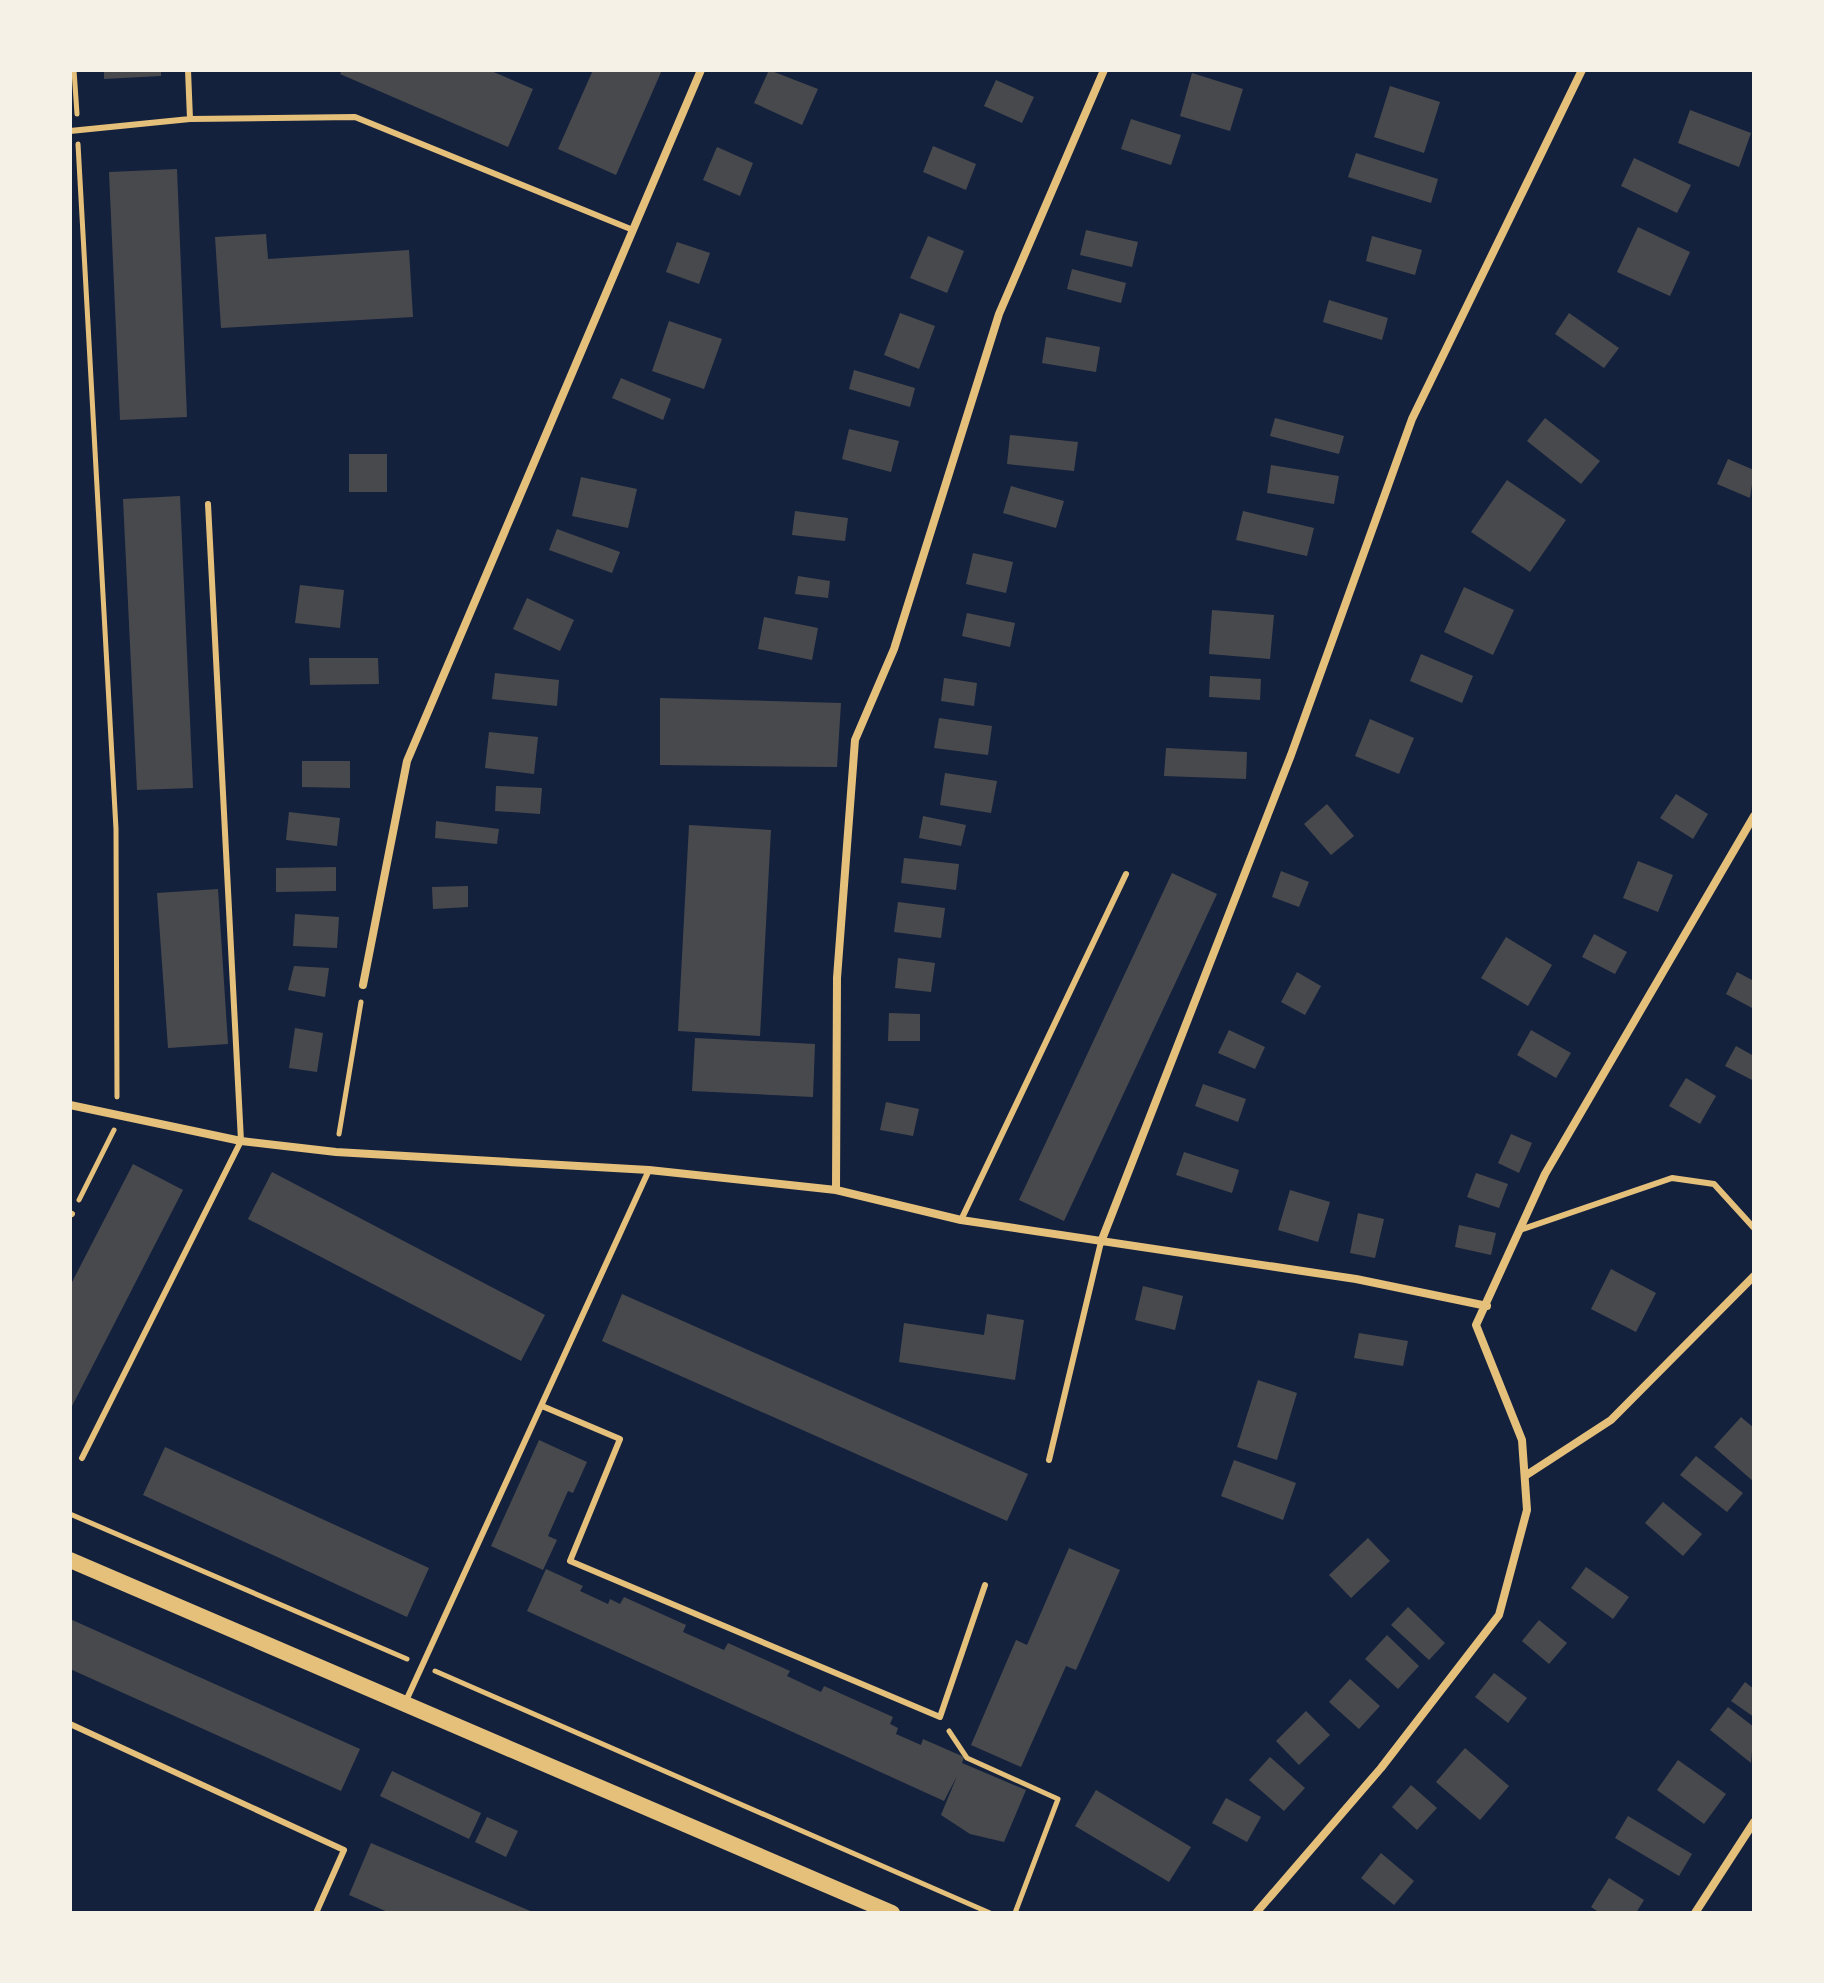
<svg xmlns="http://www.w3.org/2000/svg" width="1824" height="1983" font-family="Ubuntu,sans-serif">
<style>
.building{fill:#48494c}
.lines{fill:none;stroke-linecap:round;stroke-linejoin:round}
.path{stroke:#e5c07b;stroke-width:5}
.service{stroke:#e5c07b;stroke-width:6}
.minor{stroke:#e5c07b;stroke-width:8}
.secondary{stroke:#e5c07b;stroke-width:16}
</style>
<rect width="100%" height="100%" fill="#14213d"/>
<path class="building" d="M104,70h57v6l-57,3z
M342,70h147l44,19 -25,58 -168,-73z
M593,70h69l-46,105 -58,-26z
M769,70l49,19 -16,36 -48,-22z
M1192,73l51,16 -13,42 -50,-15z
M996,80l38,17 -12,26 -38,-17z
M1390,86l50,16 -16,51 -50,-16z
M1690,110l61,23 -12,34 -61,-24z
M1131,119l50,16 -10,30 -50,-16z
M933,146l43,18 -10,26 -43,-18z
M717,147l36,16 -13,33 -37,-16z
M1356,153l82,26 -7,24 -83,-26z
M1634,158l57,27 -14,28 -56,-27z
M177,169l10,248 -67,3 -11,-248z
M1638,227l52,25 -20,44 -53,-24z
M1086,230l52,12 -6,25 -52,-12z
M266,234l2,25 141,-9 4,67 -192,11 -6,-91z
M928,236l36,15 -17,42 -37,-15z
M1372,236l50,14 -7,25 -49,-14z
M677,242l33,11 -11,31 -33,-12z
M1072,269l54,14 -5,20 -54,-14z
M1329,300l59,18 -6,22 -59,-18z
M900,313l35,13 -16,43 -35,-14z
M1569,313l50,35 -15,20 -49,-34z
M669,321l53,18 -18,50 -52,-18z
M1046,337l54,10 -4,25 -54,-9z
M854,370l61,18 -5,19 -61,-18z
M621,378l50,21 -8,21 -51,-22z
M1275,418l69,18 -5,18 -69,-18z
M1545,418l55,43 -19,23 -54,-43z
M849,429l50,12 -8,31 -49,-13z
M1010,435l68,7 -4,29 -67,-7z
M349,454h38v38h-38z
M1728,459l26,11 -4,28 -33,-14z
M1271,465l68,11 -5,28 -67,-11z
M581,477l56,12 -9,39 -56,-12z
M1507,480l59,40 -36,52 -59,-40z
M1011,486l53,15 -8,27 -53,-15z
M180,496l13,292 -56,2 -14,-291z
M795,511l53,7 -3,23 -53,-6z
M1243,511l71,17 -7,28 -71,-16z
M557,529l63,23 -8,21 -63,-23z
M973,553l40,9 -7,31 -40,-9z
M798,576l32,5 -2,17 -33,-4z
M300,585l44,5 -4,38 -45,-5z
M1464,587l50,23 -21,45 -49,-23z
M527,598l47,22 -14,31 -47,-22z
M1212,610l62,5 -4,44 -61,-5z
M967,613l48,10 -5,24 -48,-11z
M764,617l54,11 -6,32 -54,-11z
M1421,654l52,22 -11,27 -52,-22z
M309,658h69l1,26 -69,1z
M495,673l64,7 -2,26 -65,-7z
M1210,676l51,3 -1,21 -51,-3z
M944,678l33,5 -3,23 -33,-5z
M660,698l181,5 -4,64 -177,-2z
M939,718l53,8 -4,29 -54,-7z
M1370,719l44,19 -15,36 -44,-18z
M489,732l49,5 -4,37 -49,-6z
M1166,748l81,4 -1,27 -82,-3z
M302,761h48v27l-48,-1z
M945,773l52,8 -6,32 -51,-8z
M496,786l46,2 -2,26 -45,-3z
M1676,794l32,20 -15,25 -33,-21z
M1327,804l27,32 -23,19 -27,-31z
M289,812l51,6 -3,28 -51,-6z
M923,816l43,9 -5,21 -42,-8z
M436,821l63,8 -2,15 -62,-6z
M689,825l82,5 -11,206 -82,-5z
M904,858l55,6 -3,26 -55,-7z
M1638,861l35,14 -15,37 -35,-14z
M336,867v24l-60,1v-24z
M1281,871l28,11 -10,25 -27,-10z
M1172,873l45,21 -153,327 -45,-21z
M468,886v21l-35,2 -1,-22z
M218,889l10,155 -60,4 -11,-155z
M898,902l47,6 -4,30 -47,-6z
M295,914l44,3 -2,31 -44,-2z
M1594,934l33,18 -12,22 -33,-17z
M1506,937l46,28 -24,41 -47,-28z
M898,958l37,5 -4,29 -36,-4z
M294,966l35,2 -4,29 -37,-7z
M1297,972l24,14 -16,29 -24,-13z
M1737,972l17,9v28l-28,-15z
M889,1013l31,1v27h-32z
M295,1028l28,5 -6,39 -28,-4z
M1229,1030l36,17 -10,22 -37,-16z
M1531,1030l40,23 -15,25 -39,-23z
M695,1038l120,6 -2,53 -121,-6z
M1736,1046l18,10v25l-29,-15z
M1686,1078l30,18 -16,28 -31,-18z
M1203,1084l43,15 -8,23 -43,-16z
M886,1102l33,7 -6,27 -33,-6z
M1511,1134l21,9 -13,30 -21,-10z
M1184,1152l55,18 -7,23 -56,-18z
M133,1164l50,26 -113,220v-124z
M272,1172l273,143 -24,46 -273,-142z
M1476,1173l32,11 -9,24 -32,-11z
M1290,1190l40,12 -12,40 -40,-12z
M1358,1213l26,6 -9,39 -25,-5z
M1459,1225l37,8 -5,22 -36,-8z
M1611,1269l45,24 -20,39 -45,-23z
M1143,1286l40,10 -8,34 -40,-10z
M622,1294l406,180 -21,47 -405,-180z
M987,1314l37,6 -9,60 -116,-18 5,-39 80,12z
M1359,1333l49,8 -5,25 -49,-8z
M1258,1380l39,13 -20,67 -40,-13z
M1741,1417l13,11v54l-40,-35z
M539,1440l48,22 -14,31 -5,-2 -20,45 9,4 -14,30 -52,-24z
M165,1447l264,121 -22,49 -264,-122z
M1696,1456l47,37 -16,19 -47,-37z
M1234,1460l62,23 -13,37 -62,-24z
M1663,1502l39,32 -19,22 -38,-33z
M1368,1538l22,23 -39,37 -22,-23z
M1069,1548l51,22 -44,100 -10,-4 -45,101 -50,-22 45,-105 11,5z
M1586,1567l43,30 -16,22 -42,-31z
M546,1569l37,17 -3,5 28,13 2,-5 10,5 4,-7 62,28 -3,7 41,18 4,-7 62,28 -3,5 34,16 3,-6 69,31 -3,7 8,4 -2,6 25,11 2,-6 41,18 -2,6 64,27 -22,52 -34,-8 -29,-19 16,-39 -13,25 -417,-190z
M1408,1607l37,36 -16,17 -38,-35z
M70,1619l290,130 -19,42 -271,-122z
M1539,1620l28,23 -18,21 -27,-23z
M1387,1635l32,31 -21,23 -33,-30z
M1494,1673l33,25 -19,25 -33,-26z
M1350,1679l30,27 -21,23 -30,-27z
M1745,1682l9,7v28l-23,-16z
M1728,1707l26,20 -3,36 -41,-33z
M1306,1711l24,24 -31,30 -23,-24z
M1465,1748l44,38 -29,34 -44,-38z
M1270,1757l35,31 -21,23 -35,-31z
M1678,1760l48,34 -22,30 -47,-34z
M392,1771l89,42 -12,26 -89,-43z
M1411,1785l26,23 -20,22 -25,-23z
M1096,1790l95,57 -22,35 -94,-56z
M1226,1798l35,19 -14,25 -35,-19z
M1628,1816l64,38 -13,22 -64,-38z
M487,1817l31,14 -12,26 -31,-15z
M371,1843l164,70h-145l-41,-18z
M1381,1853l33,28 -20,24 -33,-27z
M1609,1878l35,22 -8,13h-36l-9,-6z"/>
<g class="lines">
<path class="path" d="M74,70l3,44
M78,144l38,685 1,268
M339,1134l22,-132
M79,1200l35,-70
M70,1514l337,145
M435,1671l555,242
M949,1731l18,27 91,41 -43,114"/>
<path class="service" d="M188,70l2,49
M70,131l120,-12 165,-2 278,113
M70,1213l2,1
M961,1220l165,-346
M1520,1230l152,-52 42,6 40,44
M542,1406l78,33 -50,122 370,156 45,-132
M82,1458l159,-317 -33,-637
M1049,1460l52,-218
M405,1703l244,-533
M70,1724l274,126 -28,63"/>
<path class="minor" d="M363,985l44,-224 294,-691
M70,1105l171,36 95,11 313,18 187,20 125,30 395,59 131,27
M836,1190l1,-212 18,-238 39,-91 105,-335 105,-244
M1101,1242l190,-487 121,-336 170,-349
M1525,1476l86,-56 143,-144
M1256,1913l125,-145 118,-153 28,-105 -5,-70 -46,-115 69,-151 209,-358
M1695,1913l59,-91"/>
<path class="secondary" d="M70,1560l822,353"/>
</g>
<rect width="1824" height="1983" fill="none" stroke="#f6f1e7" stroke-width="144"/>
</svg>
